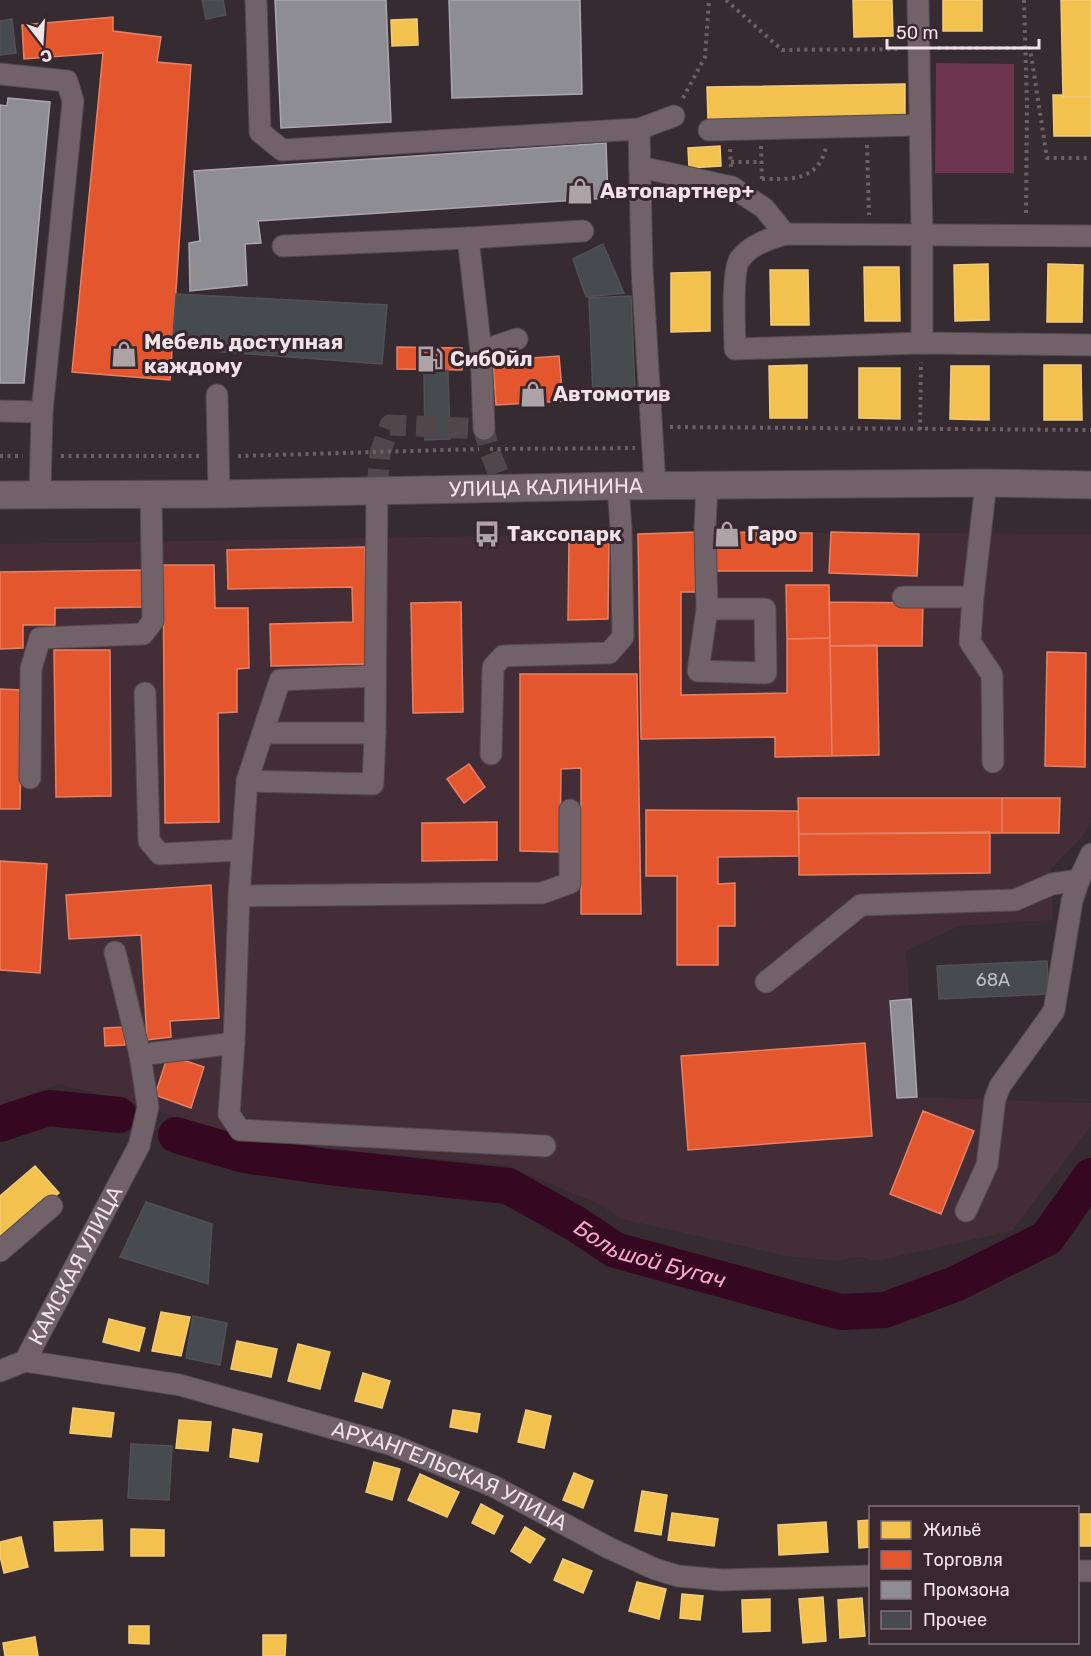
<svg xmlns="http://www.w3.org/2000/svg" width="1091" height="1656" font-family="Rubik,sans-serif">
<style>
.built{fill:#432d36}
.green{fill:#6d344f}
.homes{fill:#f2c14e;stroke:#f1cb7c;stroke-width:1.5}
.shops{fill:#e4572e;stroke:#e78166;stroke-width:1.5}
.industry{fill:#8d8d92;stroke:#aaa7ac;stroke-width:1.5}
.lines{fill:none;stroke-linecap:round;stroke-linejoin:round}
.river{stroke:#350721;stroke-width:36}
.building{fill:#454b4f;stroke:#515154;stroke-width:1.5}
.minor-tunnel{stroke:#51474b;stroke-width:21;stroke-dasharray:21 10;stroke-linecap:butt}
.minor-casing{stroke:#52494d;stroke-width:23}
.major-casing{stroke:#52494d;stroke-width:29}
.path{stroke:#6c6065;stroke-width:4;stroke-dasharray:3 4.5;stroke-linecap:butt}
.minor{stroke:#716168;stroke-width:21}
.major{stroke:#716169;stroke-width:27}
.labels{text-anchor:middle;stroke-width:6;stroke-linejoin:round;paint-order:stroke}
.number-label{font-size:18px;fill:#c4bdc1}
.poi-label{font-size:21px;font-weight:bold;fill:#efe3e7;stroke:#39272f;text-anchor:start}
.street-label{font-size:21px;fill:#efe3e7;stroke:#39272f}
.water-label{font-size:22px;font-style:italic;fill:#fba6cb;stroke:#39272f}
</style>
<rect width="100%" height="100%" fill="#352b30"/>
<path class="built" d="M716,532l375,2v288l-8,14 -32,33 2,51 -94,6 -53,25 11,146 174,6v23l-79,105 -136,30 -16,-4 -24,4 -49,-5 -166,-37 -20,-14 -96,-40 -263,-24 -94,-34 -89,-23 -59,21v-561z"/>
<path class="green" d="M936,63l78,1v109h-79z"/>
<path class="homes" d="M853,0h39l1,36 -39,1z
M943,0h39v31h-39z
M1061,0h30v97h-28z
M417,19l1,26 -26,1 -1,-26z
M905,84v32l-197,3 -1,-32z
M1053,95h10v2h28v39h-37z
M720,146l1,20 -32,2 -1,-20z
M988,264l1,56 -34,1 -1,-56z
M1048,264l35,1 -1,57h-35z
M864,267h35l1,54h-35z
M770,270h38l1,55h-38z
M710,272v59l-39,1v-59z
M807,365v53h-37l-1,-52z
M1044,365h37l1,55h-38z
M951,366h38v54l-39,-1z
M859,368h41v51l-41,-1z
M35,1166l24,27 -59,50v-47z
M161,1312l29,5 -9,39 -29,-5z
M109,1319l36,9 -6,23 -36,-9z
M237,1341l40,8 -6,28 -40,-8z
M298,1344l32,8 -10,37 -32,-8z
M363,1373l27,8 -8,27 -27,-7z
M73,1408l41,5 -3,24 -41,-4z
M453,1410l27,4 -3,18 -27,-5z
M526,1410l25,6 -7,32 -26,-6z
M179,1420l32,2 -3,29 -32,-3z
M233,1429l29,5 -4,28 -28,-5z
M374,1462l26,7 -8,31 -26,-8z
M574,1473l19,8 -10,27 -20,-8z
M420,1474l39,18 -12,25 -39,-17z
M642,1491l25,4 -6,40 -26,-4z
M481,1504l22,12 -9,18 -22,-11z
M672,1513l46,6 -4,27 -46,-6z
M1078,1514h13v32h-13z
M102,1520l1,30 -48,1 -1,-29z
M870,1520v27l-11,1 -1,-27z
M826,1522l2,30 -49,3 -1,-30z
M525,1527l20,12 -15,24 -19,-12z
M131,1529l33,1v26h-33z
M21,1537l7,30 -24,6 -4,-17v-14z
M563,1559l29,12 -9,22 -29,-13z
M637,1582l29,7 -7,30 -30,-8z
M682,1594l21,2 -3,24 -20,-2z
M823,1597l3,44 -23,2 -4,-44z
M862,1598l3,38 -25,2 -2,-38z
M770,1599v32l-27,1 -1,-32z
M129,1626h20v18l-20,-1z
M263,1635h23l-1,21h-22z
M35,1637l3,19h-33l-2,-13z"/>
<path class="shops" d="M113,17v14l48,6 -4,25 34,3 -21,315 -98,-8 31,-319 -79,6 -2,-34z
M397,347l65,1v22l-65,-1z
M559,356l4,45 -67,4 -3,-44z
M698,532l1,60h-18v103l106,-2v-54l43,-1 2,118 -57,1v-20l-134,2 -3,-205z
M716,532l96,1v38h-96z
M831,532l88,2 -2,42 -88,-3z
M569,540h40l-1,79 -40,1z
M365,547l2,117 -96,2 -1,-42 83,-2 -1,-35 -124,2 -1,-39z
M163,565h51l1,43h33l1,60 -12,1v43l-19,1 1,109 -54,1z
M143,570v37l-88,1v17h-32v23l-23,1v-77z
M786,585h43l1,53 -43,1z
M461,602l2,110 -50,1 -2,-110z
M829,602l94,1 -1,43h-92z
M877,645l2,110 -47,1 -2,-110z
M54,650h56l1,146 -55,1z
M1047,652l39,1 -1,114 -40,-1z
M520,674h117l4,240h-60v-146l-20,1 -1,83 -40,-1z
M0,689l22,1 -2,119h-20z
M469,764l16,23 -21,16 -17,-24z
M798,798h204v35l-203,1z
M1002,798h58l-1,35h-57z
M646,810l152,1 1,45 -81,1v27l17,-1v43h-17v39h-41v-89h-31z
M497,822v38l-75,1v-38z
M990,832v41l-191,2v-41z
M0,861l47,3 -7,109 -40,-3z
M211,885l8,133 -49,3 1,16 -24,3 -6,-105 -72,4 -3,-44z
M125,1027v18l-20,1 -1,-18z
M865,1043l7,93 -184,14 -7,-94z
M168,1055l36,12 -13,41 -36,-13z
M923,1111l51,20 -33,83 -51,-20z"/>
<path class="industry" d="M275,0h111l5,122 -110,6z
M449,0h131l2,94 -130,4z
M8,98l42,4 -26,281h-24v-278l7,1z
M606,143l2,55 -350,23 3,22 -16,1 2,41 -57,6 -1,-48 11,-2 -6,-70z
M911,999l6,98 -20,1 -7,-97z"/>
<g class="lines">
<g class="river">
<path d="M0,1124l49,-16 70,7"/>
<path id="s1" d="M176,1135l68,20 84,12 180,19 68,38 39,26 226,62 44,-2 70,-26 92,-46 44,-62"/>
</g>
</g>
<path class="building" d="M202,0h21l3,15 -20,4z
M12,19l4,34 -16,2v-34z
M603,244l21,49 -38,4 -13,-38z
M176,294l211,11 -5,59 -210,-16z
M631,296l4,97 -42,3 -4,-98z
M448,370l2,69 -25,1 -1,-69z
M1047,961l2,33 -110,5 -2,-33z
M146,1202l66,22 -4,60 -88,-27z
M193,1316l34,7 -7,42 -34,-7z
M131,1444l41,2 -3,54 -41,-2z"/>
<g class="lines">
<path class="minor-tunnel" d="M377,490l3,-37 10,-28 94,4 5,20 15,39"/>
<g class="minor-casing">
<g id="minor">
<path d="M256,0l4,132 22,18 357,-21 3,140 13,216"/>
<path d="M918,0l4,234v109"/>
<path d="M0,74l67,7 6,20 -31,311 -2,82"/>
<path d="M639,129l35,-13"/>
<path d="M709,130l210,-5"/>
<path d="M640,167l92,20 32,21 21,26"/>
<path d="M1091,236l-306,-2c-16,5 -35,11 -45,25 -9,13 -5,72 -5,90l187,-6 169,2"/>
<path d="M468,238l115,-7"/>
<path d="M283,246l185,-8 13,113 3,78"/>
<path d="M481,351l36,-12"/>
<path d="M217,395l2,99"/>
<path d="M0,411l42,1"/>
<path d="M986,483l-13,114 -3,45 22,33 1,87"/>
<path d="M707,485l-2,42 2,82 -9,62 68,2 -1,-64h-58"/>
<path d="M903,597h70"/>
<path d="M375,676l-95,4 -33,101 -8,115 -5,147 -5,71 11,16 305,16"/>
<path d="M145,693l4,148 11,13 82,-4"/>
<path d="M263,733h112l2,-243"/>
<path d="M491,754l2,-87 10,-11 106,-3 14,-16 -2,-109 -3,-42"/>
<path d="M30,778l1,-109 9,-31 103,-4 10,-13 -2,-127"/>
<path d="M247,781l126,3 2,-51"/>
<path d="M239,896l303,-3 28,-10v-73"/>
<path d="M115,952l25,103"/>
<path d="M766,982l95,-77 154,-5 37,-16 27,-4 12,-26"/>
<path d="M966,1211l21,-46 8,-66 5,-13 54,-75 18,-110 7,-21"/>
<path d="M0,1251l52,-45"/>
<path id="s2" d="M25,1361l155,24 212,60 101,41 116,62 46,21 23,7 44,4 148,-4"/>
<path id="s3" d="M0,1371l25,-10 114,-215 9,-39 -8,-52 94,-12"/>
<path d="M1078,1571h13"/>
</g>
</g>
<g class="major-casing">
<g id="major">
<path id="s4" d="M0,495l219,-1 399,-8 368,-3 105,2"/>
</g>
</g>
<path class="path" d="M726,0l56,50 119,-1
M1024,0l3,104 -1,112
M938,48h92l17,110h44
M683,98l22,-41 4,-57
M867,145l2,70
M761,146l1,35
M730,149l1,19
M731,162h31
M762,179c28,0 56,3 64,-32
M670,427l421,3
M920,430l1,-68
M490,449l145,-1
M0,456h23
M61,456h139
M238,456l241,-7"/>
<use href="#minor" class="minor"/>
<use href="#major" class="major"/>
</g>
<defs>
<g id="shop-bare" transform="scale(2.07)"><path d="M-5-2.5h2.3a2.7 3.5 0 0 1 5.4 0H5L5.5 6h-11ZM-1.5-2.5h3a1.5 2.3 0 0 0-3 0Z" fill="#aea3a7" stroke="#39272f" stroke-width="2.5" paint-order="stroke"/></g>
<g id="fuel-bare" transform="scale(2.07)"><path d="M-5.5-6h7V0h2V4h1.3V-2.5L3-4.5l.8-.8L6-3V5H2.5V1h-1V6h-7ZM-4.2-4.7v3.2H.2V-4.7Z" fill="#aea3a7" stroke="#39272f" stroke-width="2.5" paint-order="stroke"/></g>
<g id="bus-bare" transform="scale(2.07)"><path d="M-5-6H5V4H4V6H2V4H-2V6H-4V4H-5ZM-3.5-4V0h7V-4ZM-3.5 1.2v1.5H-2V1.2ZM2 1.2v1.5H3.5V1.2Z" fill="#aea3a7" stroke="#39272f" stroke-width="2.5" paint-order="stroke"/></g>
</defs>
<g fill-rule="evenodd">
<use href="#shop-bare" x="580" y="191"/>
<use href="#shop-bare" x="124" y="354"/>
<use href="#fuel-bare" x="430" y="359"/>
<use href="#shop-bare" x="533" y="394"/>
<use href="#bus-bare" x="487" y="534"/>
<use href="#shop-bare" x="727" y="534"/>
</g>
<g class="labels">
<g class="number-label">
<text x="993" y="986">68А</text>
</g>
<g class="poi-label">
<text x="600" y="198">Автопартнер+</text>
<text x="144" y="349">Мебель доступная<tspan x="144" dy="24">каждому</tspan></text>
<text x="450" y="366">СибОйл</text>
<text x="553" y="401">Автомотив</text>
<text x="507" y="541">Таксопарк</text>
<text x="747" y="541">Гаро</text>
</g>
<g class="street-label">
<text dy="7" stroke="none"><textPath href="#s4" startOffset="546">УЛИЦА КАЛИНИНА</textPath></text>
<text dy="7" stroke="none"><textPath href="#s3" startOffset="135">КАМСКАЯ УЛИЦА</textPath></text>
<text dy="7" stroke="none"><textPath href="#s2" startOffset="442">АРХАНГЕЛЬСКАЯ УЛИЦА</textPath></text>
</g>
<g class="water-label">
<text dy="8" stroke="none"><textPath href="#s1" startOffset="496">Большой Бугач</textPath></text>
</g>
</g>
<rect x="869" y="1506" width="210" height="138" fill="#39272f" stroke="#827279" stroke-width="1.5"/>
<rect x="881" y="1521" width="30" height="18" fill="#f2c14e" stroke="#827279" stroke-width="1.5"/>
<text x="923" y="1536" font-size="18" fill="#efe3e7">Жильё</text>
<rect x="881" y="1551" width="30" height="18" fill="#e4572e" stroke="#827279" stroke-width="1.5"/>
<text x="923" y="1566" font-size="18" fill="#efe3e7">Торговля</text>
<rect x="881" y="1581" width="30" height="18" fill="#8d8d92" stroke="#827279" stroke-width="1.5"/>
<text x="923" y="1596" font-size="18" fill="#efe3e7">Промзона</text>
<rect x="881" y="1611" width="30" height="18" fill="#454b4f" stroke="#827279" stroke-width="1.5"/>
<text x="923" y="1626" font-size="18" fill="#efe3e7">Прочее</text>
<g transform="translate(42 42) rotate(163)" stroke="#39272f" stroke-width="4.5" paint-order="stroke">
<path d="M0-4.5L10 22L0 15L-10 22Z" fill="#efe3e7"/>
<text y="-9" font-size="16" font-weight="bold" text-anchor="middle" fill="#efe3e7">С</text>
</g>
<path d="M887 39v9h152v-9" fill="none" stroke="#efe3e7" stroke-width="3"/>
<text x="896" y="39" font-size="18" fill="#efe3e7" stroke="#39272f" stroke-width="4.5" paint-order="stroke">50 m</text>
</svg>
